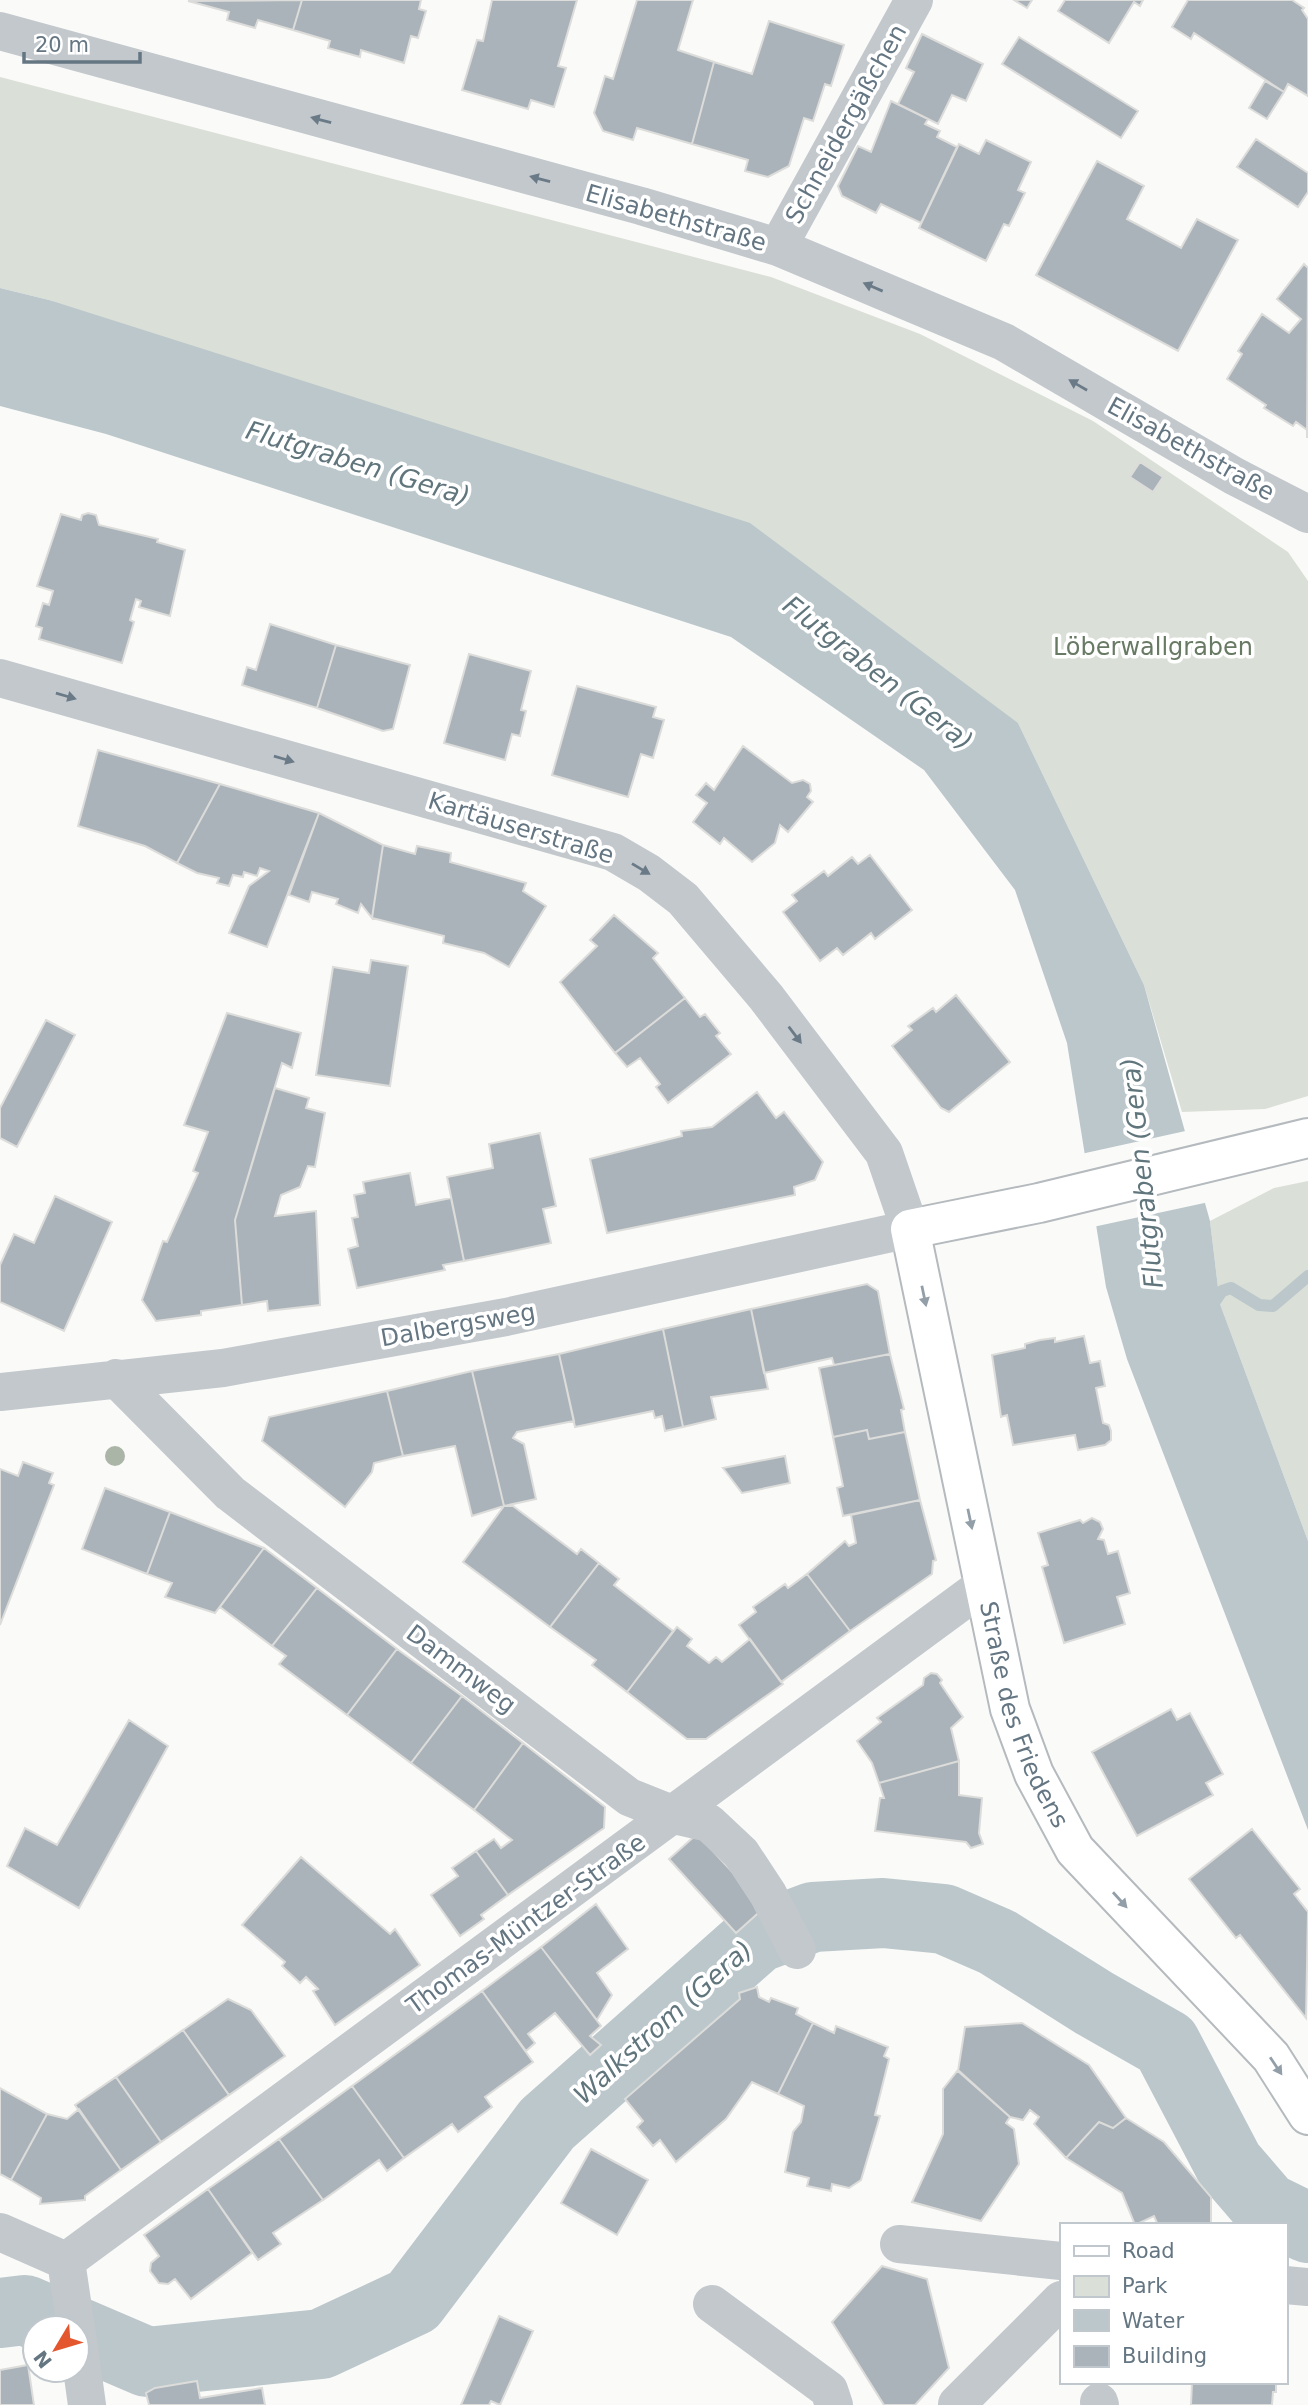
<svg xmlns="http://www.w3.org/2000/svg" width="1308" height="2405" font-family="'DejaVu Sans',sans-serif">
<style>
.green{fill:#dadfd7}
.water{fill:#bbc7cb}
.pier{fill:#fafaf8}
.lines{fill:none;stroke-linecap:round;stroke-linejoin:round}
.stream{stroke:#bbc7cb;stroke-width:12}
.river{stroke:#bbc7cb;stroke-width:70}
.building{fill:#aab3b9;stroke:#dcdcda;stroke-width:2}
.major-casing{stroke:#b5babe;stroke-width:42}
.minor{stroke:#c3c8cc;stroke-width:38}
.major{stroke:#fff;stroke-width:38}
.tree{fill:#aab4a7}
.oneway{fill:#6a7a87}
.oneway2{fill:#939fa8}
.labels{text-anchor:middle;stroke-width:7;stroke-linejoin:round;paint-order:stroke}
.street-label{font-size:24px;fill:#657683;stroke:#fff}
.park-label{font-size:24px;fill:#687a64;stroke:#fff}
.water-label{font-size:26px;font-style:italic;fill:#60757c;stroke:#fff}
</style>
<rect width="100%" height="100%" fill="#fafaf8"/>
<path class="green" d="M0,77l771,200 149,57 173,87 195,131 20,29v515l-43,13 -83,3 -38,-127 -126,-262 -969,-423 -49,-12z
M1308,1181v360l-88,-237 -10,-83 64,-33z"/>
<path class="water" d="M0,288l49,12 701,223 268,200 126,262 66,236 10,83 88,237v289l-181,-471 -21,-72 -39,-244 -52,-153 -91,-120 -193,-133 -625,-203 -106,-28z"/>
<path class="pier" d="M1190,1130l19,72 -116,25 -12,-73z"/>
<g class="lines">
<path class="stream" d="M1208,1301h7l7,-10 9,-3 28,17 14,1 35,-30"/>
<path class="river" d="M0,2313l25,-3 42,18
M77,2332l70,30 174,-18 92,-43 134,-177 210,-186 56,-21 70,-4 61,6 53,23 97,61 72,41 63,120 37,43 42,21"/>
</g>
<path class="building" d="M302,0l-9,30 -35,-10 -3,8 -28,-8 2,-8 -41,-11z
M302,0h119l-2,9 7,2 -8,27 -7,-2 -7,27 -43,-13 -1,7 -32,-9 2,-7 -37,-11z
M492,0h85l-19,66 8,2 -12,39 -23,-7 -3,9 -66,-19 15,-50 6,1z
M637,0h56l-15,50 36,12 -22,82 -55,-16 -4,12 -30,-9 -9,-18 11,-37 8,3z
M1014,0h18l-5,8z
M1065,0h78l-3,6 -6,-4 -25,41 -51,-32z
M1188,0h104l12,8 -2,2 6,9v77l-20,-12 -4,8 -90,-59 -3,6 -19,-12z
M769,21l75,24 -13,41 -6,-2 -12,37 -9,-3 -15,48 -21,11 -23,-6 3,-11 -56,-16 22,-82 38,12z
M922,34l61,30 -17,37 -14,-6 -14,29 -40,-20 16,-32 -8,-4z
M1019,37l119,74 -17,27 -119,-74z
M1265,81l19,11 -17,27 -18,-11z
M891,101l37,18 -3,5 15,7 -3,6 20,10 -36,76 -40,-19 -5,9 -34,-17 -4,-10 20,-40 13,6z
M1256,139l52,34v19l-10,15 -61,-40z
M986,140l45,22 -13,28 7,3 -16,33 -5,-2 -18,37 -67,-33 40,-84 20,10z
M1097,161l47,25 -17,33 54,29 16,-29 41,21 -60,111 -142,-76z
M1304,264l4,4 -1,170v-8l-11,-8 -3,4 -29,-18 2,-3 -39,-26 15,-25 -4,-3 24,-37 27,19 12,-14 -24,-20z
M1140,462l23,15 -10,15 -23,-15z
M88,513l8,2 3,10 59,14 -1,3 28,8 -15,66 -31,-9 2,-6 -5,-2 -6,21 4,2 -12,41 -83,-24 3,-11 -6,-2 7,-23 6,2 4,-14 -16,-5 24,-72 20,6 1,-5z
M270,624l66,21 -19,63 -75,-23 5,-18 9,3z
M336,645l74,20 -17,64 -10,2 -66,-23z
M469,654l62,17 -10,39 5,1 -6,25 -8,-2 -7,26 -61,-17z
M577,686l79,21 -3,10 11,3 -11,38 -12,-4 -13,43 -76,-22z
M743,746l49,37 11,-3 7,4 1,7 -4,6 6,5 -25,30 -8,-7 -5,18 -23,19 -28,-24 -4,6 -27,-22 14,-19 -11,-8 10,-12 8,7z
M98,750l122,34 -43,79 -32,-17 -67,-20z
M220,784l99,29 -52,134 -38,-14 20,-47 20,-15 -9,-3 -3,8 -13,-4 -1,5 -10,-2 -4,11 -12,-3 2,-5 -22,-5 -20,-10z
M319,813l64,32 -11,73 -11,-14 -3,9 -22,-9 2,-5 -26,-7 -3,10 -20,-7z
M383,845l32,9 2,-8 34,7 -1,9 76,21 -3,8 23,15 -37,61 -25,-14 -41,-10 1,-7 -72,-18z
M870,855l42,55 -37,29 -4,-6 -28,22 -6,-7 -17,13 -37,-49 14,-11 -5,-6 32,-24 4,5 24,-19 6,7z
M614,915l44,38 -5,5 32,40 -70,55 -55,-71 37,-36 -7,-6z
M371,960l37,6 -18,120 -74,-11 17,-108 36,6z
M956,995l54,67 -61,50 -8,-4 -49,-62 20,-16 -4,-4 25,-18 3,4z
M685,998l15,19 5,-3 15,19 -4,3 15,18 -63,49 -12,-16 4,-3 -20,-26 -13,9 -12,-14z
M227,1013l74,20 -9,35 -10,-5 -47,157 7,85 -41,6v4l-45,6 -14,-21 21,-59 4,1 31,-69 -5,-2 15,-39 -24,-7z
M46,1020l29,15 -58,112 -17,-9v-30z
M275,1088l34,10 -3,10 19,5 -10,54 -7,-1 -8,21 -19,8 -6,21 41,-5 4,94 -52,6 -1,-10 -25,4 -7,-85z
M757,1092l19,26 8,-6 39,50 -8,18 -21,7 1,8 -188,38 -17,-74 92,-23 -1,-5 31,-4z
M540,1133l16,73 -13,3 8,34 -87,18 -17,-84 46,-9 -4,-24z
M410,1173l6,32 35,-7 13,63 -21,4 2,5 -88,18 -9,-39 10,-3 -6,-28 6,-1 -4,-22 11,-2 -2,-11z
M55,1196l57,26 -48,109 -64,-29v-37l14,-31 20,9z
M867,1284l11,7 12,63 -56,11 -2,-7 -68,15 -13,-64z
M751,1309l17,80 -57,8 5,22 -33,8 -20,-98z
M663,1329l20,98 -18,4 -3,-15 -7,2 -2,-7 -78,16 -16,-73z
M1084,1336l6,27 10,-2 5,25 -9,2 7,35 6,2 2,6v9l-6,5 -27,5 -3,-15 -62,10 -6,-30 -6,2 -9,-62 33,-7v-4l15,-4 15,-2v4z
M559,1354l15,67 -57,11 -4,6 11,6 12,55 -32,7 -32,-135z
M890,1354l14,55 -3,1 4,22 -36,7 -2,-9 -34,7 -14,-69z
M472,1371l32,135 -32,10 -17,-70 -52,10 -16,-65z
M387,1391l16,65 -29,7 -2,9 -27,35 -83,-66 7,-24z
M867,1430l2,9 36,-7 15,68 -77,16 -6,-28 6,-2 -10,-49z
M785,1456l5,27 -48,10 -19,-25z
M23,1462l30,11 -4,10 5,2 -54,140v-156l18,7z
M105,1488l65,24 -23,62 -65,-25z
M920,1500l16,60 -3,1 -1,13 -82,57 -43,-57 38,-33 4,5 7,-3 -5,-28z
M504,1506h9l64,48 4,-5 18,14 -49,64 -87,-65z
M170,1512l94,36 -49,65 -50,-16 7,-14 -25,-9z
M1092,1518l8,4 3,7 -5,10 6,1 4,14 10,-3 12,42 -13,4 8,27 -61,19 -22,-76 6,-2 -10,-32 42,-13 3,3z
M264,1548l53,40 -45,58 -52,-39z
M599,1563l20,16 -5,6 59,46 -46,61 -35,-27 4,-5 -46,-33z
M807,1574l43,57 -69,51 -42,-57 17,-13 -3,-5 32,-23 3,4z
M317,1588l80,61 -50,66 -68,-51 7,-8 -14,-10z
M677,1627l15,12 -5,7 22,17 7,-6 6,5 28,-23 33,45 -77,55h-19l-60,-47z
M397,1649l65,47 -51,67 -64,-48z
M931,1673l6,1 5,6 -2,3 23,34 -12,11 8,33 -80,22 -7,-20 -15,-22 24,-19 -4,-4 46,-33 1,-7z
M462,1696l61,47 -49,67 -63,-47z
M1171,1709l6,11 13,-7 33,61 -17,9 7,12 -76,41 -45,-84z
M129,1720l39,26 -89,162 -72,-42 18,-38 32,17z
M523,1743l82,64 -1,21 -96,67 -32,-44 18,-12 7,9 11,-8 -38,-30z
M959,1761v34l23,3 -3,35 4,11 -12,4 -5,-6 -91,-11 5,-33h4l-5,-15z
M1252,1829l48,60 -6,5 14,18 -2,106 -66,-83 -4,3 -47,-59z
M697,1834l68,73 -29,26 -67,-74z
M476,1851l32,44 -27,20 3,4 -24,17 -29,-41 27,-19 -6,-8z
M301,1857l89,77 5,-5 25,36 -85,60 -22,-34 5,-2 -12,-12 -6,6 -18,-17 3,-4 -43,-37z
M596,1904l32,45 -31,24 15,22 -15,25 -56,-73z
M541,1947l60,79 -11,10 11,9 -11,10 -35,-42 -27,21 7,9 -9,8 -44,-60z
M757,1987l2,10 10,5 2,-4 27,10 -2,6 17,9 -35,71 -26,-12 -26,37 -50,43 -16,-22 -7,6 -16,-19 6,-6 -18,-22 115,-100 -1,-6z
M482,1991l51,71 -48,35 7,10 -34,25 -6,-8 -48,34 -52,-72z
M228,1999l23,11 34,46 -56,39 -46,-65z
M813,2023l21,10 2,-7 52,21 -4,9 5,3 -14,56 5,1 -19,64 -12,8 -17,-4 -1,7 -24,-5 2,-8 -24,-6 8,-40 8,-10 3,-16 -26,-12z
M1022,2023l67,42 37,53 -13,10 -14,-6 -33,36 -32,-34 5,-7 -9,-7 -7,10 -13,-3 -52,-46 7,-44z
M183,2030l46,65 -68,47 -45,-65z
M958,2070l52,47 -4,6 8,6 5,35 -38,57 -69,-19 31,-68v-45z
M116,2077l45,65 -40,28 -46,-65z
M352,2086l52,72 -17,13 -8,-11 -56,40 -44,-61z
M0,2088l47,26 -36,66 -11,-6z
M79,2109l42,61 -36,26v4l-45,4 1,-6 -30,-18 36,-66 20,5z
M1126,2118l38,24 47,55v28h-53l-4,-9 -19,9 -13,-32 -56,-35 33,-36 14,6z
M279,2139l44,61 -50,33 8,11 -23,16 -50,-71z
M591,2149l57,31 -31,55 -56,-32z
M208,2189l44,64 -61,46 -16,-20 -7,5 -9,-1 -9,-12 1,-8 8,-7 -15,-21z
M882,2266l45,13 22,89 -34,37h-31l-52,-83z
M499,2316l34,15 -33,74 -9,-4 -2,4h-28z
M28,2365l6,40h-34v-35z
M197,2381l3,17 62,-10 3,17h-116l-3,-12 9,-5z
M1192,2382h84v10h-3l-1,13h-81z"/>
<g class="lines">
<g class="major-casing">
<g id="major">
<path id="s1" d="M1308,1138l-269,65 -129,26 100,480 24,65 41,76 196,207 37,58"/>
</g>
</g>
<path class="minor" d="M0,31l641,175 137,41 226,95 230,134 74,38
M778,247l136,-247
M0,678l613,174 36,21 34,26 83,98 118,156 26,76 -404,88 -283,51 -223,24
M116,1378l114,115 399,304 45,18 35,8 32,30 27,41 29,56
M0,2232l66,29
M899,2244l162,17
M66,2261l918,-676
M66,2261l10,67
M1285,2285l23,2
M712,2304l117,86 5,15
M77,2333l10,72
M1099,2402l1,3
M957,2404l104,-104"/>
<use href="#major" class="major"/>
</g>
<circle class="tree" cx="115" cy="1456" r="10"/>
<defs><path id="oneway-solid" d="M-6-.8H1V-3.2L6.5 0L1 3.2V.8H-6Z" transform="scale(1.75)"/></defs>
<g class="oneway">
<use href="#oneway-solid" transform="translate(321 120) rotate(-165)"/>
<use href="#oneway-solid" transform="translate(540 179) rotate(-165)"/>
<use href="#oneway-solid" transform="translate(873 287) rotate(-157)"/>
<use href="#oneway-solid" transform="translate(1078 385) rotate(-150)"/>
<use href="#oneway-solid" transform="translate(66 696) rotate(16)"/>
<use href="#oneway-solid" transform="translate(284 759) rotate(16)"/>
<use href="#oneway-solid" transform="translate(641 869) rotate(31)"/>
<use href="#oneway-solid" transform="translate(795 1035) rotate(53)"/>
</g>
<g class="oneway2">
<use href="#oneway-solid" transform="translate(924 1296) rotate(78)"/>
<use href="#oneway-solid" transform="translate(970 1519) rotate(78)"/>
<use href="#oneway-solid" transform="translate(1120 1900) rotate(48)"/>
<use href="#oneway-solid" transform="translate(1276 2066) rotate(56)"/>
</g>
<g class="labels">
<g class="street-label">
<text transform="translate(846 124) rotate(-61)" y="8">Schneidergäßchen</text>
<text transform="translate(676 218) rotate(16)" y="8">Elisabethstraße</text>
<text transform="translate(1191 449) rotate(29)" y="8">Elisabethstraße</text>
<text transform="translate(521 828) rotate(17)" y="8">Kartäuserstraße</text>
<text transform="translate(458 1325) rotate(-10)" y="8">Dalbergsweg</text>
<text transform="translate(461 1669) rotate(37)" y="8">Dammweg</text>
<text dy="8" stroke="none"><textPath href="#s1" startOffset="908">Straße des Friedens</textPath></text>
<text transform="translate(526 1924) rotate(-36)" y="8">Thomas-Müntzer-Straße</text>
</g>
<g class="park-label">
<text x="1153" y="655">Löberwallgraben</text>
</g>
<g class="water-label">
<text transform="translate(358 463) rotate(17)" y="9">Flutgraben (Gera)</text>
<text transform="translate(878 673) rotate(38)" y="9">Flutgraben (Gera)</text>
<text transform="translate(1142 1173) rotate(-96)" y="9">Flutgraben (Gera)</text>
<text transform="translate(663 2022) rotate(-42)" y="9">Walkstrom (Gera)</text>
</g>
</g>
<rect x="1060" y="2223" width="228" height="161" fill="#ffffff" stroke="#c1c8cd" stroke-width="2"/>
<rect x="1074" y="2246" width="35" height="10" fill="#ffffff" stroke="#c1c8cd" stroke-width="2"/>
<text x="1122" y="2258" font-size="21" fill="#657683">Road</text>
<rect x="1074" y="2276" width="35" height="21" fill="#dadfd7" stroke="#c1c8cd" stroke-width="2"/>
<text x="1122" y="2293" font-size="21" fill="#657683">Park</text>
<rect x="1074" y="2310" width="35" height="21" fill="#bbc7cb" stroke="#c1c8cd" stroke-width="2"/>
<text x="1122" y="2328" font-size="21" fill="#657683">Water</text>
<rect x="1074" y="2346" width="35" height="21" fill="#aab3b9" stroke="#c1c8cd" stroke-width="2"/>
<text x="1122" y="2363" font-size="21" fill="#657683">Building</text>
<g transform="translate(56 2349) rotate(232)"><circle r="33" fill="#ffffff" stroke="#c1c8cd" stroke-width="2"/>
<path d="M0-5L12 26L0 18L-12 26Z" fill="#e4572e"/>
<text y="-10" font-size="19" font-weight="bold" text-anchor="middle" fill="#657683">N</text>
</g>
<path d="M24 52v10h116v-10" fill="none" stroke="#657683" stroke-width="3.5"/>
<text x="35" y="52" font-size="21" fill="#657683" stroke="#ffffff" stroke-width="5" paint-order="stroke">20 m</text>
</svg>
